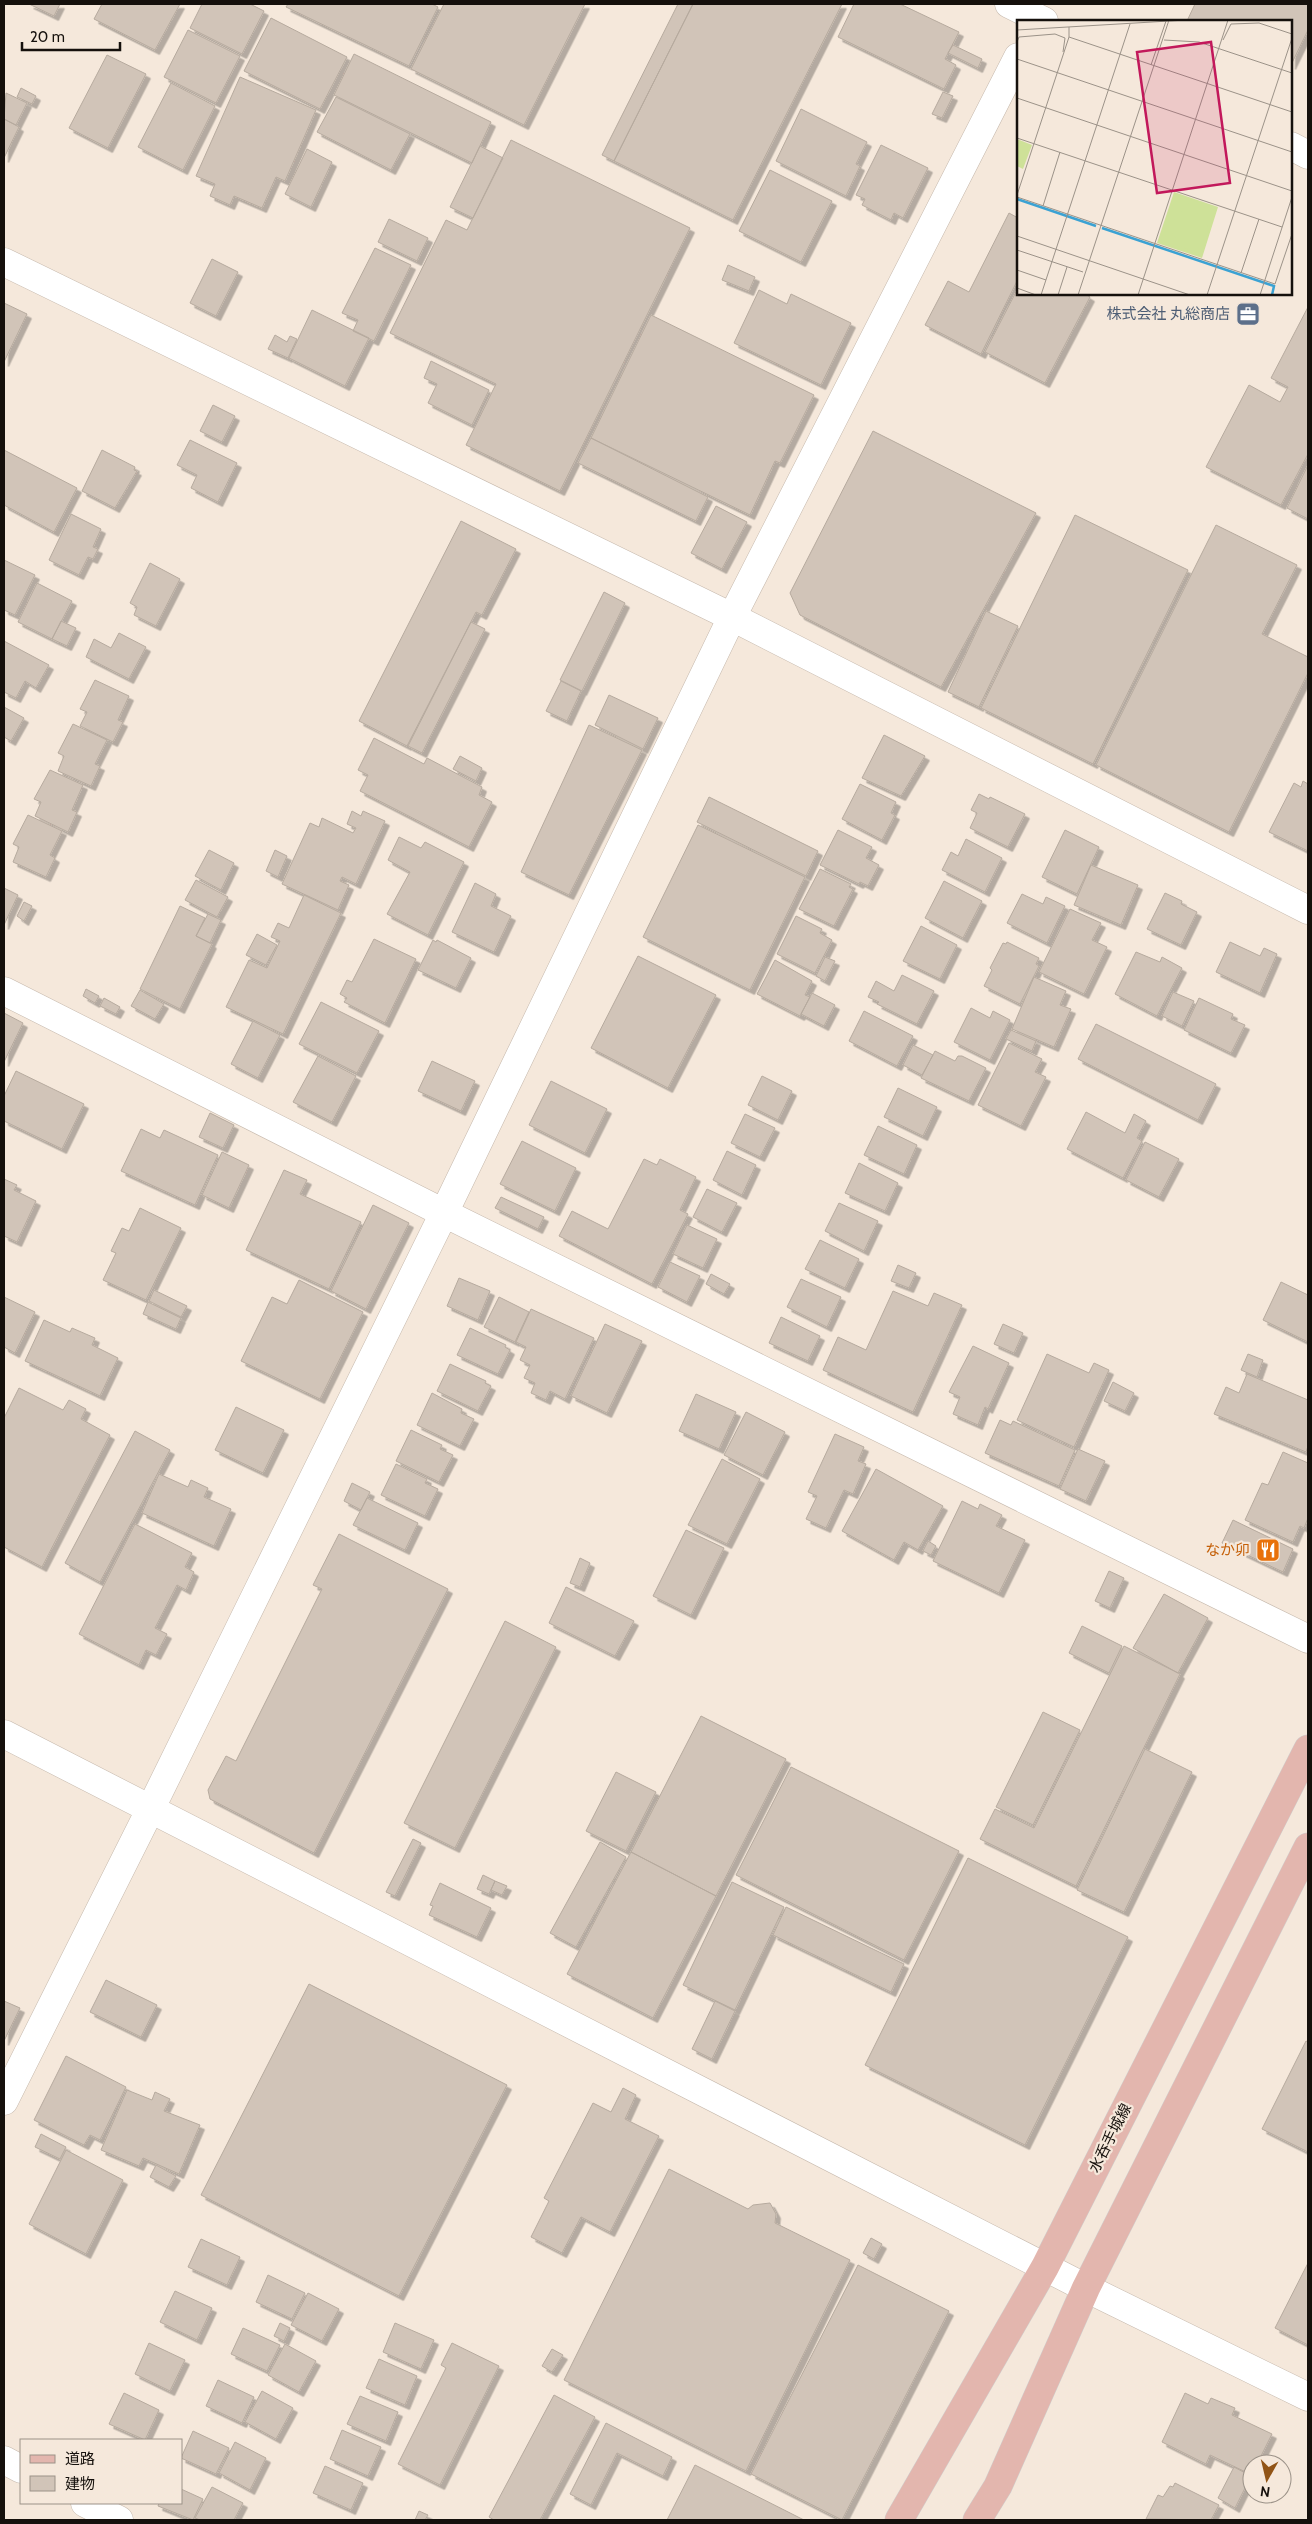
<svg xmlns="http://www.w3.org/2000/svg" width="1312" height="2524" font-family="Cabin,'Noto Sans JP',sans-serif">
<style>
.building{fill:#d1c4b8;stroke:#b6aa9e;filter:url(#shadow)}
.lines{fill:none;stroke-linecap:round;stroke-linejoin:round}
.minor-casing{stroke:#c6b9ad;stroke-width:29}
.major-casing{stroke:#d0cfce;stroke-width:29}
.minor{stroke:#fff;stroke-width:28}
.major{stroke:#e3b6ae;stroke-width:28}
.labels{text-anchor:middle;stroke-width:4.5;stroke-linejoin:round;paint-order:stroke}
.service-label{font-size:15px;fill:#4e5e75;stroke:#f5e8db;text-anchor:end}
.food-label{font-size:15px;fill:#c56008;stroke:#f5e8db;text-anchor:end}
.street-label{font-size:15px;fill:#15100c;stroke:#f5e8db}
.inset-river{fill:none;stroke:#3ba2d3;stroke-width:2.5}
.inset-road{fill:none;stroke:#9b9288;stroke-width:1}
.view{fill:#c2185b;fill-opacity:0.15;stroke:#c2185b;stroke-width:2.5}
.inset-edge{fill:none;stroke:#15100c;stroke-width:2.5}
</style>
<defs>
<filter id="shadow"><feDropShadow dx="4.5" dy="4.5" stdDeviation="0" flood-color="#0004"/></filter>
</defs>
<rect width="100%" height="100%" fill="#f5e8db"/>
<path class="building" d="M29,4h31l-6,12z
M102,4h78l-25,46 -61,-31z
M202,4h48l14,7 -22,43 -52,-26z
M288,4h144l6,3 -29,59 -123,-59z
M444,4h141l-61,121 -113,-56z
M678,4h15l-79,157 -12,-6z
M693,4h149l-109,216 -119,-59z
M854,4h46l59,28 -14,27 11,6 -12,24 -106,-52z
M1195,4h113v26l-17,35v-44h-104z
M271,18l76,39 -27,52 -76,-38z
M188,30l52,26 -24,47 -52,-26z
M953,45l29,14 -4,9 -30,-15z
M354,54l137,68 -19,41 -138,-68z
M107,55l39,19 -38,74 -39,-20z
M240,77l76,33 -31,71 -9,-4 -14,31 -28,-12 -4,9 -20,-9 5,-12 -19,-8z
M171,83l44,23 -32,64 -45,-23z
M21,88l15,8 -4,8 -15,-7z
M943,92l10,4 -11,22 -10,-4z
M6,93l21,10 -11,22 -12,-6z
M336,97l74,37 -19,36 -74,-38z
M801,109l66,33 -11,22 4,2 -14,30 -70,-35z
M4,119l15,8 -15,31z
M511,140l179,88 -130,263 -94,-46 30,-61 -106,-51 56,-113 21,10z
M881,145l47,23 -25,50 -9,-5 -3,7 -29,-15 3,-6 -9,-4z
M480,146l23,12 -30,60 -23,-11z
M307,149l25,13 -21,45 -26,-13z
M770,170l62,31 -31,61 -62,-31z
M1009,213l9,5v61l-37,75 -56,-29 23,-44 21,11z
M389,219l39,19 -11,23 -39,-19z
M375,248l36,17 -37,76 -21,-10 5,-11 -16,-7z
M212,259l26,13 -22,44 -26,-13z
M728,265l27,12 -6,14 -27,-11z
M1018,288v6h67l5,3 -45,86 -60,-31z
M759,290l28,14 4,-10 60,29 -30,62 -87,-42z
M4,303l23,11 -23,48z
M1308,307v147l-27,51 -75,-38 43,-82 31,17 8,-15 -17,-9z
M312,310l57,28 -24,48 -56,-28z
M651,315l163,80 -34,68 -5,-2 -25,54 -159,-77z
M275,335l12,7 3,-6 7,3 -9,19 -20,-9z
M431,361l58,29 -17,35 -44,-22 9,-19 -13,-6z
M213,405l22,11 -13,26 -22,-11z
M873,431l163,82 -95,174 -141,-72 -10,-22z
M591,438l117,59 -12,24 -118,-58z
M190,440l47,23 -19,39 -27,-14 6,-13 -20,-10z
M4,450l73,38 -23,44 -50,-27z
M102,450l33,17 -1,3 3,1 -22,37 -33,-17z
M1308,465v54l-21,-11z
M716,506l31,16 -25,47 -31,-16z
M71,514l30,15 -8,18 5,2 -5,10 -5,-2 -9,18 -30,-15z
M1075,515l113,55 -95,194 -112,-56z
M461,521l55,28 -34,66 -6,-3 -69,134 -48,-25z
M1216,525l81,40 -35,69 46,23v16l-79,159 -133,-67z
M4,560l31,15 -20,40 -11,-5z
M150,563l30,16 -24,47 -22,-11 3,-8 -7,-4z
M37,583l35,18 -20,38 -34,-17z
M604,592l21,11 -43,88 -22,-11z
M986,611l32,15 -39,81 -31,-15z
M61,621l15,7 -9,18 -15,-7z
M471,622l14,7 -63,124 -14,-7z
M119,633l27,14 -17,32 -43,-22 8,-18 17,9z
M4,641l45,24 -13,23 -11,-7 -9,17 -12,-6z
M95,680l34,16 -11,24 5,2 -10,20 -33,-16 7,-14 -7,-3z
M561,681l20,10 -14,30 -21,-10z
M609,695l49,23 -15,31 -48,-24z
M4,707l20,11 -13,23 -7,-4z
M73,724l34,16 -12,24 5,2 -9,20 -33,-15 6,-15 -6,-3z
M589,725l53,25 -73,145 -48,-23z
M884,735l41,21 -24,40 -39,-18z
M374,738l50,26 3,-6 55,29 -3,8 13,7 -23,45 -109,-56 8,-16 -10,-5z
M460,756l22,12 -6,13 -23,-12z
M50,770l33,15 -11,25 5,2 -9,20 -33,-16 6,-14 -7,-3z
M1303,781l5,3v67l-39,-19 25,-49 7,4z
M860,784l36,18 -5,11 4,2 -13,25 -40,-21z
M979,794l10,5 1,-2 35,17 -17,33 -38,-19 7,-15 -6,-3z
M709,797l109,54 -12,25 -109,-54z
M352,811l9,5 2,-5 22,10 -29,63 -14,-7 -2,4 9,4 -11,25 -56,-26 28,-61 9,4 3,-9 31,15 3,-5 -9,-4z
M28,815l34,16 -12,24 5,3 -9,19 -33,-15 6,-15 -6,-3z
M698,825l107,52 -55,113 -107,-53z
M838,830l34,17 -6,11 13,7 -11,21 -8,-4 -1,2 -39,-19z
M1065,830l34,17 -22,47 -35,-17z
M399,837l22,11 4,-6 39,20 -36,73 -41,-21 23,-42 -22,-12z
M966,839l36,19 -17,34 -43,-22 9,-18 7,4z
M209,850l25,13 -13,27 -26,-14z
M275,850l12,6 -9,21 -12,-6z
M1091,865l47,20 -17,40 -47,-20z
M820,869l31,15 -2,3 4,2 -19,37 -35,-17z
M196,880l32,17 -11,20 -32,-17z
M944,881l38,20 -19,37 -38,-20z
M475,883l21,11 -5,12 20,10 -17,36 -42,-20z
M4,888l14,7 -14,30z
M1165,893l17,8 -1,3 16,8 -16,33 -34,-16z
M1022,894l21,10 3,-7 19,9 -18,37 -40,-20z
M304,895l37,18 -58,121 -57,-27 23,-47 18,8 13,-27 -9,-4 7,-14 11,5z
M24,902l8,4 -8,15 -7,-5z
M180,906l25,12 -9,18 16,8 -32,65 -40,-20z
M1070,909l31,14 -9,17 15,7 -23,47 -45,-22z
M208,914l13,6 -11,23 -14,-7z
M796,916l26,13 -2,4 12,7 -17,33 -38,-19z
M921,926l36,19 -17,34 -37,-18z
M257,934l20,11 -11,20 -20,-10z
M374,939l42,20 -31,64 -41,-21 3,-4 -7,-4 7,-14 5,2z
M433,940l3,2 1,-2 34,18 -15,30 -38,-18z
M1007,942l32,16 -3,6 3,2 -19,38 -36,-18 8,-16 -2,-2 13,-25 3,1z
M1230,942l30,14 4,-8 13,6 -17,39 -44,-21z
M1136,952l24,10 2,-5 20,11 -25,48 -42,-22z
M638,956l78,39 -48,93 -77,-40z
M825,957l10,4 -10,20 -9,-5z
M775,960l37,21 -7,14 5,2 -10,19 -43,-22z
M902,975l32,16 -17,33 -40,-20 2,-2 -11,-5 8,-16 18,10z
M1034,977l32,14 -6,14 11,4 -17,38 -42,-18z
M86,989l13,7 -4,7 -12,-7z
M140,990l24,14 -9,15 -24,-13z
M1173,992l21,9 -12,25 -20,-10z
M812,993l23,12 -11,21 -23,-12z
M104,998l16,9 -4,7 -16,-8z
M1199,998l34,16 -2,5 14,6 -14,28 -47,-23z
M321,1002l58,29 -22,42 -58,-29z
M971,1008l19,10 3,-7 17,9 -20,40 -36,-18z
M864,1011l49,25 -16,30 -48,-25z
M4,1013l19,10 -19,39z
M253,1021l27,14 -22,43 -27,-14z
M1096,1024l120,60 -18,36 -120,-61z
M1011,1030l25,11 -4,10 -26,-12z
M1009,1043l33,16 -7,13 11,5 -25,49 -43,-21z
M913,1045l20,10 -11,20 -19,-10z
M935,1051l20,10 3,-5h4l24,12 -17,33 -48,-23z
M318,1056l38,20 -24,46 -39,-20z
M432,1061l43,20 -14,30 -43,-20z
M16,1071l68,33 -22,45 -58,-28v-25z
M762,1076l30,15 -14,29 -30,-15z
M551,1081l56,28 -22,44 -56,-28z
M898,1088l39,19 -14,29 -39,-19z
M1086,1112l39,21 9,-19 12,7 -9,17 5,3 -19,37 -56,-29z
M210,1113l24,12 -11,23 -24,-11z
M745,1114l30,14 -15,29 -29,-14z
M878,1126l39,19 -13,29 -40,-19z
M141,1129l19,9 4,-8 54,25 -23,50 -74,-34z
M522,1141l54,27 -21,43 -55,-27z
M1145,1142l34,17 -20,38 -33,-17z
M727,1151l29,14 -14,30 -29,-15z
M222,1152l27,13 -20,43 -27,-13z
M644,1159l13,6 3,-6 36,18 -16,33 8,4 -36,70 -93,-48 13,-25 36,18z
M859,1163l39,20 -13,28 -40,-18z
M284,1170l23,10 -7,14 61,28 -32,67 -83,-39z
M4,1179l13,6 -3,5 22,11 -19,41 -13,-6z
M707,1189l30,14 -15,29 -29,-15z
M501,1197l43,20 -6,12 -43,-21z
M839,1203l39,18 -14,30 -39,-20z
M373,1205l36,18 -43,86 -35,-18z
M140,1208l41,20 -35,72 -43,-20 13,-27 -5,-2 11,-23 7,3z
M687,1225l30,14 -14,29 -30,-14z
M820,1240l39,19 -14,29 -40,-19z
M670,1262l30,14 -13,26 -29,-15z
M898,1265l18,8 -7,15 -18,-7z
M711,1274l19,10 -6,10 -18,-10z
M459,1278l31,13 -12,29 -31,-14z
M801,1279l40,18 -14,30 -40,-20z
M299,1280l64,32 -43,87 -79,-38 31,-64 15,7z
M1281,1282l27,13v47l-45,-22z
M154,1290l33,16 -6,11 -32,-16z
M893,1291l35,15 6,-13 28,12 -49,107 -90,-42 15,-33 28,13z
M4,1297l31,15 -20,41 -11,-6z
M499,1297l30,15 -14,30 -31,-15z
M148,1302l33,16 -5,11 -33,-15z
M531,1309l63,29 -29,61 -15,-8 -4,9 -15,-7 4,-10 -11,-5 6,-13 -10,-5 6,-13 -10,-5z
M781,1317l39,19 -12,25 -39,-18z
M44,1320l26,12 2,-4 23,10 -3,7 26,13 -18,38 -75,-35z
M605,1324l37,17 -35,72 -36,-17z
M1003,1324l20,9 -9,20 -20,-9z
M470,1328l36,17 -1,2 5,3 -12,24 -41,-19z
M973,1346l36,17 -21,46 -3,-2 -7,18 -25,-11 7,-17 -11,-5z
M1047,1354l42,19 5,-10 15,7 -35,77 -57,-27z
M1248,1354l15,6 -6,17 -16,-7z
M450,1364l36,17 -1,2 6,3 -13,25 -41,-20z
M1247,1374l61,26v46l-2,6 -92,-38 12,-27 13,6z
M1113,1382l21,11 -9,18 -21,-10z
M19,1388l44,22 6,-10 17,9 -5,10 29,16 -68,132 -38,-20v-129z
M432,1393l30,16 -1,4 13,6 -14,27 -43,-21z
M696,1394l40,18 -17,37 -40,-18z
M236,1407l48,23 -21,43 -48,-23z
M746,1412l39,20 -22,43 -39,-20z
M1000,1420l11,5 2,-4 62,29 -16,36 -74,-33z
M411,1430l31,15 -2,4 13,6 -14,27 -43,-21z
M135,1431l35,19 -70,132 -35,-19z
M835,1434l29,13 -6,14 8,3 -13,30 -9,-4 -18,38 -20,-9 11,-23 -9,-4z
M1078,1449l27,12 -19,40 -26,-12z
M1283,1452l25,11v55l-4,10 -4,-2 -7,16 -48,-22 17,-37 6,2z
M722,1459l38,20 -33,65 -39,-19z
M396,1464l31,15 -2,4 13,6 -13,27 -44,-21z
M876,1469l67,37 -25,44 -14,-8 -10,18 -52,-29z
M159,1474l29,13 3,-7 17,8 -4,9 27,12 -17,37 -72,-33z
M352,1483l18,9 -9,18 -17,-9z
M367,1498l51,25 -13,27 -52,-25z
M962,1501l16,8 2,-5 22,11 -6,11 29,14 -26,53 -66,-32z
M1233,1520l60,29 -10,23 -61,-29z
M135,1524l57,29 -7,14 9,5 -8,18 -9,-5 -22,43 12,6 -11,21 -10,-5 -7,15 -60,-31z
M686,1530l38,18 -33,67 -38,-19z
M339,1534l109,55 -134,264 -104,-54 -2,-9 18,-34 10,5 86,-172 -9,-4z
M928,1541l8,5 -5,9 -8,-4z
M580,1558l10,5 -10,24 -10,-4z
M1109,1571l15,7 -14,30 -15,-7z
M566,1587l68,34 -19,35 -66,-33z
M1164,1594l44,24 -30,55 -45,-25z
M505,1621l51,26 -101,201 -51,-25z
M1082,1626l40,20 -13,27 -40,-20z
M1124,1646l56,28 -104,212 -96,-47 15,-30 39,19z
M1043,1712l37,18 -47,95 -37,-18z
M701,1716l85,43 -70,137 -85,-44z
M1145,1749l47,23 -68,140 -47,-22z
M791,1767l168,84 -55,109 -168,-85z
M616,1772l40,20 -30,59 -40,-20z
M413,1839l8,4 -26,53 -9,-4z
M600,1842l26,15 -50,90 -26,-14z
M631,1852l85,44 -63,122 -86,-44z
M968,1858l160,79 -103,208 -160,-80z
M483,1875l12,6 -6,13 -12,-5z
M495,1881l12,5 -5,9 -11,-5z
M732,1882l52,25 -49,103 -52,-25z
M440,1883l51,25 -14,29 -48,-22 4,-9 -3,-1z
M786,1907l118,57 -13,28 -118,-57z
M106,1980l51,25 -16,32 -51,-25z
M309,1984l198,101 -108,211 -198,-101z
M4,2001l16,7 -16,33z
M715,2001l20,10 -23,48 -20,-10z
M1306,2041l2,1v110l-46,-23z
M66,2056l60,31 -26,53 -10,-5 -6,10 -50,-25z
M623,2088l13,7 -11,24 34,17 -49,96 -29,-15 -19,36 -31,-16 18,-36 -5,-3 49,-95 18,9z
M127,2090l25,10 3,-8 15,7 -6,12 36,14 -21,49 -36,-16 -4,8 -38,-16z
M41,2134l25,13 -6,12 -25,-12z
M66,2150l57,30 -37,74 -57,-30z
M156,2165l20,11 -7,11 -19,-10z
M669,2169l79,40 5,-4 17,-2 6,11 -1,9 75,37 -104,211 -182,-91z
M871,2238l11,6 -8,15 -11,-6z
M201,2239l39,18 -13,28 -39,-18z
M1308,2263v82l-33,-17z
M858,2265l91,46 -107,209 -91,-46z
M268,2275l37,18 -13,26 -36,-17z
M175,2291l37,17 -15,32 -37,-18z
M308,2293l31,16 -17,32 -31,-16z
M280,2323l10,5 -6,13 -10,-5z
M395,2323l39,17 -13,29 -38,-17z
M243,2328l37,17 -13,26 -36,-17z
M149,2343l36,17 -15,31 -35,-17z
M452,2343l47,23 -59,119 -42,-21 48,-96 -5,-3z
M285,2344l31,17 -17,31 -31,-17z
M552,2349l11,6 -11,17 -10,-6z
M379,2359l38,17 -12,29 -39,-17z
M218,2380l36,17 -12,26 -36,-17z
M262,2391l31,17 -17,31 -31,-17z
M124,2393l35,17 -14,30 -36,-16z
M1185,2393l23,11 3,-6 24,10 -3,7 40,19 -15,30h-5v11l-42,-20 -4,9 -44,-22z
M554,2395l41,22 -55,103h-46l-5,-3z
M360,2396l38,16 -12,29 -39,-17z
M606,2423l66,34 -9,19 -46,-23 -26,52 -21,-11z
M342,2430l39,17 -13,29 -38,-17z
M193,2431l36,17 -13,26 -35,-16z
M235,2442l31,16 -16,32 -31,-17z
M695,2465l109,55h-137z
M325,2466l38,17 -12,27 -38,-17z
M1234,2467l17,9 -16,32 -17,-10z
M1175,2483l44,22 -8,15 -65,-1 12,-24 5,2 7,-11 3,1z
M212,2487l31,16 -9,17h-34l-5,-2z
M181,2489l22,10 -10,21 -35,-14 1,-3h22z
M419,2511l9,4 -3,5h-10z"/>
<g class="lines">
<g class="minor-casing">
<path id="minor" d="M1009,4l35,17
M1291,146l17,9
M4,262l728,355 576,293
M4,991l440,222 864,426
M4,1734l1082,554 222,109
M4,2101l147,-293 293,-595 288,-596 286,-560
M4,2460l17,9
M85,2503l34,17"/>
</g>
<g class="major-casing">
<path id="major" d="M899,2520l146,-253 263,-518
M977,2520l21,-34 88,-198 222,-441"/>
</g>
<use href="#minor" class="minor"/>
<use href="#major" class="major"/>
</g>
<defs>
<g id="office-square" transform="scale(1.25)"><rect x="-9" y="-9" width="18" height="18" rx="4" fill="#5c6f8a" stroke="#f5e8db"/><path d="M-6-3h4V-5.5h4V-3h4V5H-6ZM-1-4.5V-3h2v-1.5ZM-6 0V1H6V0Z" fill="#fff"/></g>
<g id="restaurant-square" transform="scale(1.25)"><rect x="-9" y="-9" width="18" height="18" rx="4" fill="#e8710a" stroke="#f5e8db"/><path d="M-5-6h1v4h1v-4h1v4h1v-4h1v5L-1.5 .5V6h-2V.5L-5-1ZM5-6V6H3V1.5H1.5Q1.5-4 5-6Z" fill="#fff"/></g>
</defs>
<g fill-rule="evenodd">
<use href="#office-square" x="1248" y="314"/>
<use href="#restaurant-square" x="1268" y="1550"/>
</g>
<g class="labels">
<g class="service-label">
<text x="1230" y="319">株式会社 丸総商店</text>
</g>
<g class="food-label">
<text x="1250" y="1555">なか卯</text>
</g>
<g class="street-label">
<text transform="translate(1110 2138) rotate(-63)" y="5">水呑手城線</text>
</g>
</g>
<g transform="translate(1017 20)">
<rect width="275" height="275" fill="#f5e8db"/>
<path d="M0,119l15,6 -9,24 -6,-3zM157,172l44,15 -16,51 -45,-15z" fill="#cee198"/>
<path d="M172,183l18,22 1,7 -18,18 -8,-3 -14,-20z" fill="#cee198"/>
<path class="inset-river" d="M0,179l79,27M85,208l172,58 -2,9"/>
<path class="inset-road" d="M0,10l169,-10M52,17l223,75M147,20l35,2 93,31M206,20l8,-16 28,-1 33,11M0,22l2,-5 36,-3 10,4 -2,14M0,39l275,93M134,45l15,-44M0,78l275,93M0,118l265,89M0,175l52,-158v-10M0,177l258,87 17,-50M26,186l17,-54M0,216l173,59M0,230l66,22M0,250l29,10M224,253l18,-54M0,268l19,7M24,275l89,-271M41,275l9,-28M61,275l91,-275M121,275l90,-275M190,275l85,-257M243,275l32,-98"/>
<path class="view" d="M194,22l19,141 -73,10 -20,-141z"/>
<rect width="275" height="275" class="inset-edge"/>
</g>
<rect width="1312" height="2524" fill="none" stroke="#15100c" stroke-width="10"/>
<rect x="20" y="2439" width="162" height="65" fill="#f5e8db" stroke="#9b9288"/>
<rect x="30" y="2455" width="25" height="8" fill="#e3b6ae" stroke="#9b9288"/>
<text x="65" y="2464" font-size="15" fill="#15100c">道路</text>
<rect x="30" y="2476" width="25" height="15" fill="#d1c4b8" stroke="#9b9288"/>
<text x="65" y="2489" font-size="15" fill="#15100c">建物</text>
<g transform="translate(1267 2479) rotate(188)"><circle r="24" fill="#f5e8db" stroke="#9b9288"/>
<path d="M0-4L9 19L0 12L-9 19Z" fill="#915416"/>
<text y="-8" font-size="14" font-weight="bold" text-anchor="middle" fill="#15100c">N</text>
</g>
<path d="M22 42v8h98v-8" fill="none" stroke="#15100c" stroke-width="2.5"/>
<text x="30" y="42" font-size="15" fill="#15100c" stroke="#f5e8db" stroke-width="4" paint-order="stroke">20 m</text>
</svg>
